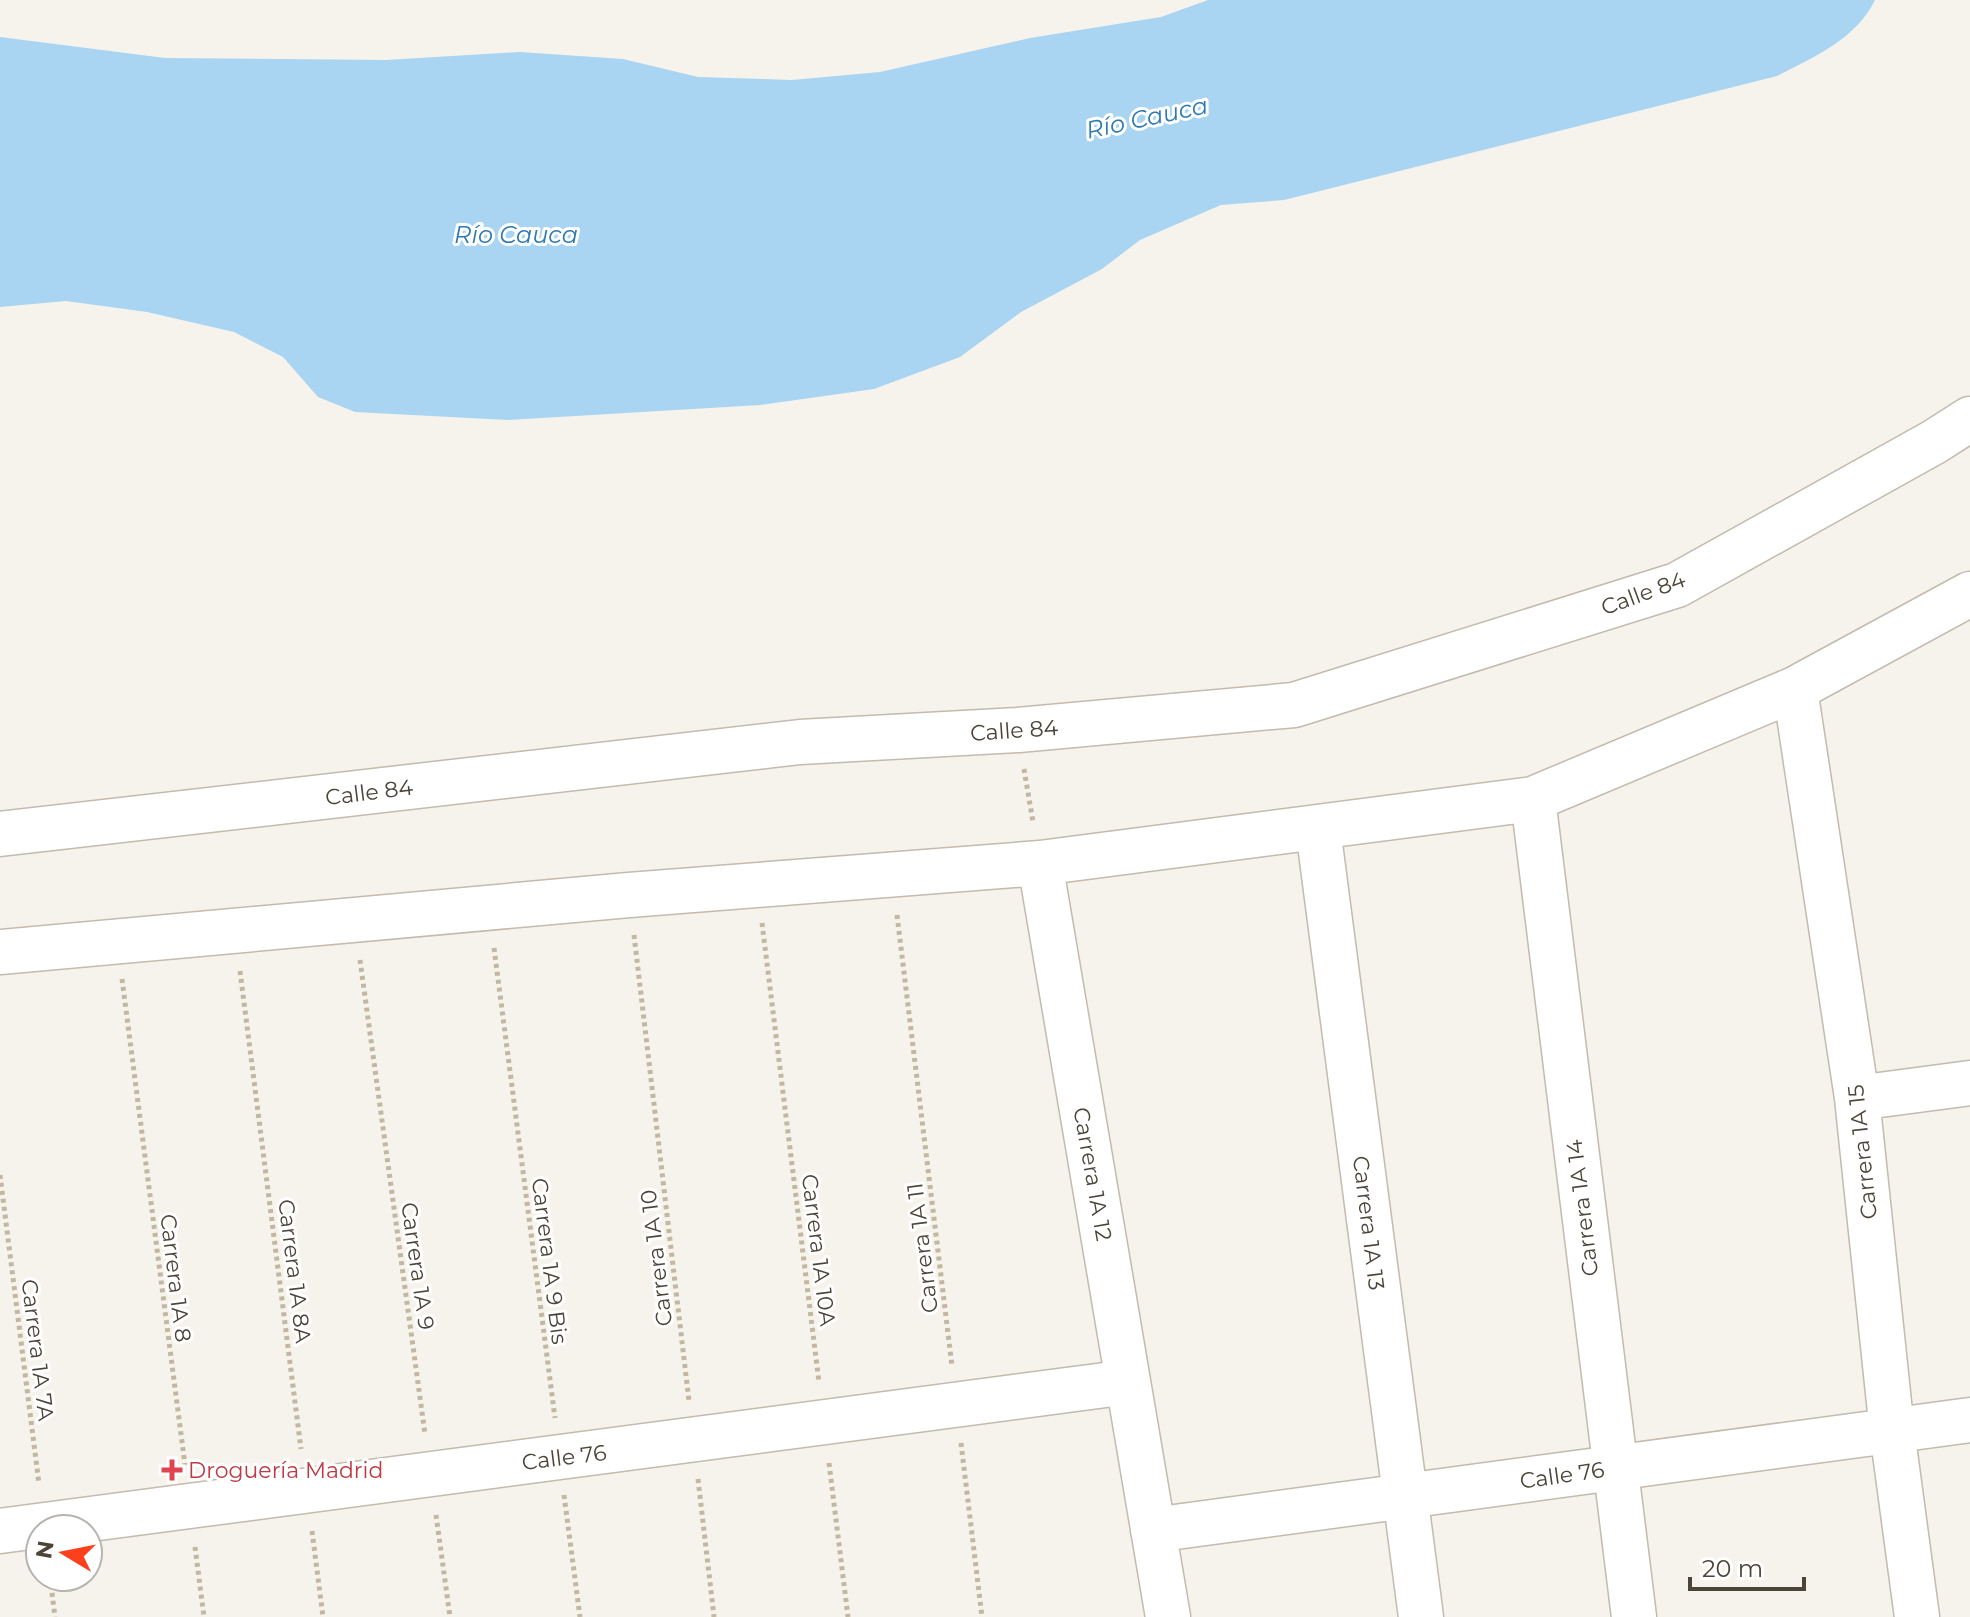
<svg xmlns="http://www.w3.org/2000/svg" width="1970" height="1617" font-family="Montserrat,sans-serif">
<style>
.water{fill:#a9d4f2}
.lines{fill:none;stroke-linecap:round;stroke-linejoin:round}
.minor-casing{stroke:#c2bbae;stroke-width:47}
.path{stroke:#c4b79f;stroke-width:5;stroke-dasharray:4 4;stroke-linecap:butt}
.minor{stroke:#fff;stroke-width:44}
.health-dot{fill:#e0444e;stroke:#fff;stroke-width:3}
.labels{text-anchor:middle;stroke-width:6;stroke-linejoin:round;paint-order:stroke}
.street-label{font-size:22px;fill:#4b4439;stroke:#fff}
.health-label{font-size:22px;fill:#be3a42;stroke:#fff;text-anchor:start}
.water-label{font-size:24px;font-style:italic;fill:#2e7ab2;stroke:#fff}
</style>
<rect width="100%" height="100%" fill="#f6f3ec"/>
<path class="water" d="M1208,0h667c-19,39 -61,57 -98,76l-493,124 -63,5 -81,35 -38,29 -81,43 -61,45 -86,32 -114,16 -252,15 -153,-8 -37,-15 -35,-40 -49,-25 -87,-20 -81,-11 -66,6v-270l165,21 221,2 134,-8 103,7 75,18 94,3 88,-8 150,-34 131,-21z"/>
<g class="lines">
<g class="minor-casing">
<path id="minor" d="M1795,689l62,409 35,333 25,186
M1533,799l101,818
M1318,829l103,788
M0,834l800,-92 218,-12 276,-25 383,-120 257,-143 36,-23
M1040,863l128,754
M0,952l629,-57 411,-32 493,-64 262,-110 175,-95
M1857,1098l113,-15
M1153,1530l817,-110
M0,1531l1128,-149"/>
</g>
<path class="path" d="M1024,769l9,53
M897,915l55,451
M762,923l57,459
M634,935l55,466
M494,948l61,470
M360,960l65,474
M240,971l61,478
M122,979l63,486
M0,1175l39,309
M961,1443l21,174
M829,1463l19,154
M698,1479l16,138
M564,1495l16,122
M436,1515l14,102
M312,1531l11,86
M195,1547l9,70
M50,1577l5,40"/>
<use href="#minor" class="minor"/>
</g>
<path class="health-dot" d="M168 1458h8v8h8v8h-8v8h-8v-8h-8v-8h8z"/>
<g class="labels">
<g class="street-label">
<text transform="translate(1643 593) rotate(-20)" y="8">Calle 84</text>
<text transform="translate(1014 730) rotate(-4)" y="8">Calle 84</text>
<text transform="translate(369 792) rotate(-7)" y="8">Calle 84</text>
<text transform="translate(1862 1152) rotate(-96)" y="8">Carrera 1A 15</text>
<text transform="translate(1093 1174) rotate(80)" y="8">Carrera 1A 12</text>
<text transform="translate(1582 1208) rotate(-97)" y="8">Carrera 1A 14</text>
<text transform="translate(1369 1223) rotate(83)" y="8">Carrera 1A 13</text>
<text transform="translate(922 1248) rotate(-97)" y="8">Carrera 1A 11</text>
<text transform="translate(819 1250) rotate(83)" y="8">Carrera 1A 10A</text>
<text transform="translate(656 1258) rotate(-97)" y="8">Carrera 1A 10</text>
<text transform="translate(550 1261) rotate(83)" y="8">Carrera 1A 9 Bis</text>
<text transform="translate(418 1266) rotate(82)" y="8">Carrera 1A 9</text>
<text transform="translate(295 1271) rotate(83)" y="8">Carrera 1A 8A</text>
<text transform="translate(176 1278) rotate(83)" y="8">Carrera 1A 8</text>
<text transform="translate(38 1350) rotate(83)" y="8">Carrera 1A 7A</text>
<text transform="translate(564 1457) rotate(-7)" y="8">Calle 76</text>
<text transform="translate(1562 1475) rotate(-8)" y="8">Calle 76</text>
</g>
<g class="health-label">
<text x="188" y="1478">Droguería Madrid</text>
</g>
<g class="water-label">
<text transform="translate(1147 118) rotate(-12)" y="8">Río Cauca</text>
<text x="516" y="243">Río Cauca</text>
</g>
</g>
<g transform="translate(64 1553) rotate(280)"><circle r="38" fill="#ffffff" stroke="#b7b4b0" stroke-width="2"/>
<path d="M0-6L14 30L0 20L-14 30Z" fill="#fc3f1d"/>
<text y="-12" font-size="22" font-weight="bold" text-anchor="middle" fill="#4b4439">N</text>
</g>
<path d="M1690 1577v12h114v-12" fill="none" stroke="#4b4439" stroke-width="4"/>
<text x="1702" y="1577" font-size="24" fill="#4b4439" stroke="#ffffff" stroke-width="6" paint-order="stroke">20 m</text>
</svg>
